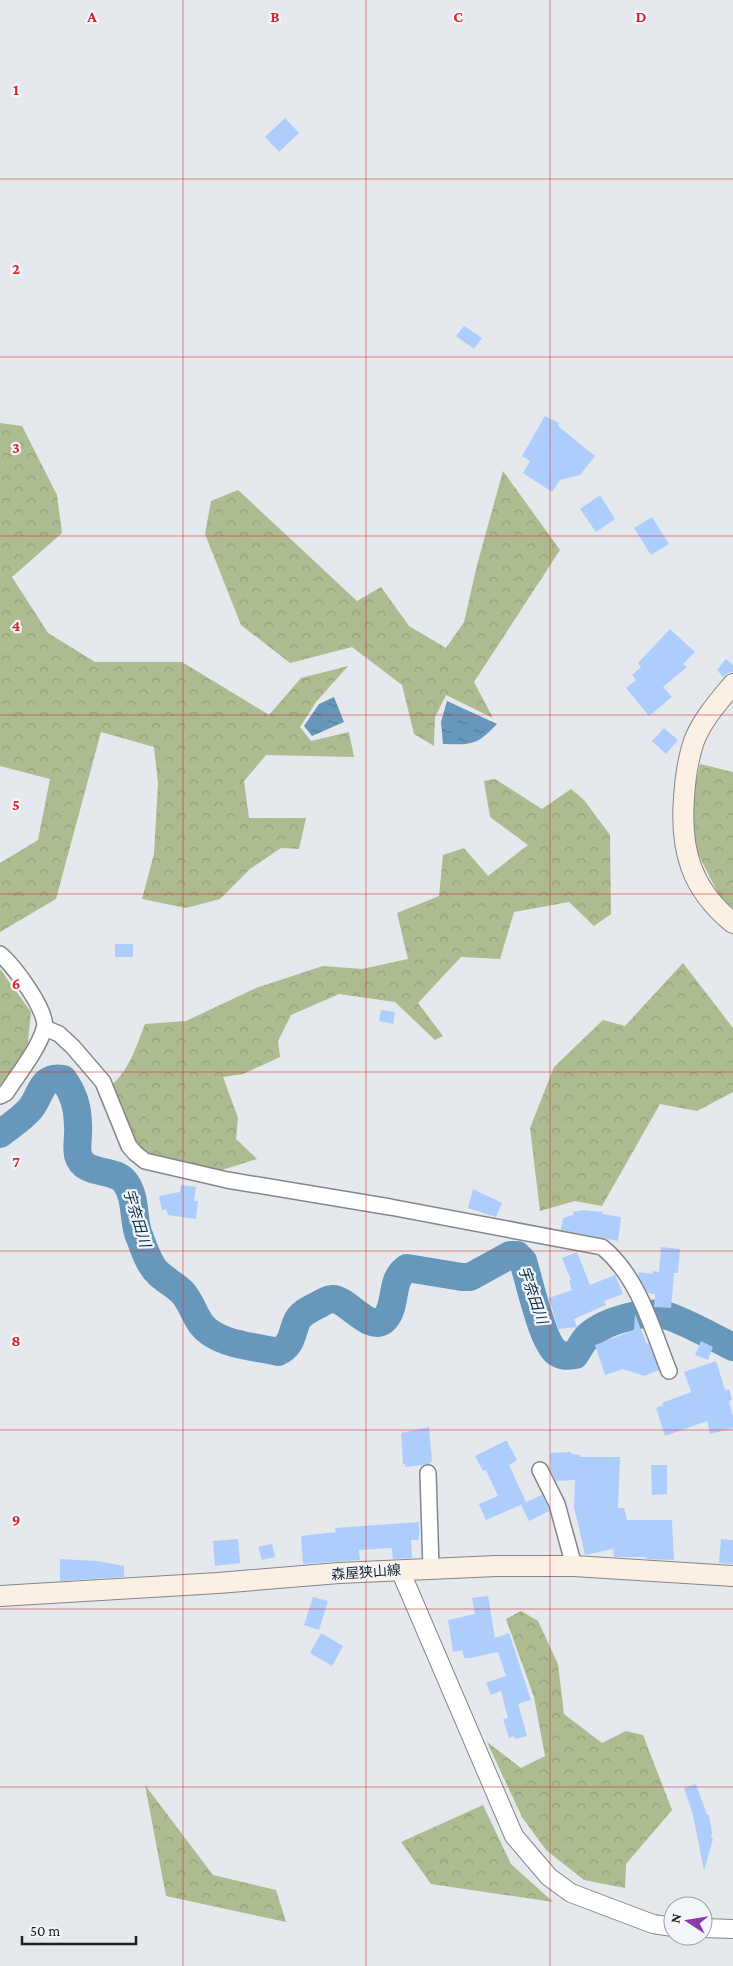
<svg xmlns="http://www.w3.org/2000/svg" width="733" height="1966" font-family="'Crimson Pro','Noto Sans JP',serif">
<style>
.forest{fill:url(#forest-crowns)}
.water{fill:url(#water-ripples)}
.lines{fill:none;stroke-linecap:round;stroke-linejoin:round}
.river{stroke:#6797ba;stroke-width:28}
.building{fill:#adcefc}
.minor-casing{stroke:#84878a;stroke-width:18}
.tertiary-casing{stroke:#84878a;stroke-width:20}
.secondary-casing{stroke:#84878a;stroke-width:22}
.minor{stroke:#fff;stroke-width:15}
.tertiary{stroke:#fff;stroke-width:18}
.secondary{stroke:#fcefe4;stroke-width:20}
.grid{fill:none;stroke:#d62828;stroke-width:1;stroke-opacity:0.55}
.labels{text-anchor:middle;stroke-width:4.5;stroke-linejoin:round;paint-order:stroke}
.street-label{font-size:14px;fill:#1e1f20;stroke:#f2f5f9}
.water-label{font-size:15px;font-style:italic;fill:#062e47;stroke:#f2f5f9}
.grid-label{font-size:16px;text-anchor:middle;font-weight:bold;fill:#d62828;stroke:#f2f5f9;stroke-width:4.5;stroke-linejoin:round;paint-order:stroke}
</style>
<defs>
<pattern id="forest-crowns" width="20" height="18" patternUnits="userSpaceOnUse" patternTransform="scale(1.25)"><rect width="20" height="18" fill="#acbb90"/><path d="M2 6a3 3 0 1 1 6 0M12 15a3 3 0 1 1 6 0" fill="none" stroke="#94a07c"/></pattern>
<pattern id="water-ripples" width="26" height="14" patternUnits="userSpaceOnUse" patternTransform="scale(1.25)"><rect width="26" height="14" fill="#6797ba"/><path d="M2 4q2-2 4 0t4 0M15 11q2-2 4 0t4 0" fill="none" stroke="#547b97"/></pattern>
</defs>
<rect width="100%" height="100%" fill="#e5e8ec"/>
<path class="forest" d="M0,423l22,3 35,69 5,38 -50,44 36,56 47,29h87l87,53 32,-37 47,-12 -32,36 -16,25 11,14 38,-9 5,25 -88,-2 -22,26 5,37h57l-7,31 -18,-1 -31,21 -30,30 -34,9 -44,-9 12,-45 4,-71 -4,-36 -53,-15 -45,167 -56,33v-69l38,-23 12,-61 -50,-13z
M503,471l57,79 -86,132 19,36 -47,-23 -11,22 -1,29 -20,-12 -12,-49 -50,-38 -62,16 -49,-38 -36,-91 6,-33 27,-11 119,111 24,-14 28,39 37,22 18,-26 13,-57z
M700,764l33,8v136l-14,-13 -25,-49 -1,-53z
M495,779l47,30 29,-20 13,11 26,35 1,79 -17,12 -25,-24 -55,10 -14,47 -39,-2 -43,46 25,33 -8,4 -40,-38 -56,-8 -48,21 -13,26 2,16 -37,17 -20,3 15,41 -2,21 21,20 -35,11 -62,-9 -15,-6 -13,-14 -23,-54c20,-15 27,-40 36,-63l41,-3 70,-33 67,-22 39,3 46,-10 -11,-46 42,-17 4,-41 21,-7 24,28 40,-31 -38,-28 -6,-36z
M683,963l50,65v64l-36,19 -37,-7 -58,102 -27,-5 -35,10 -10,-83 24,-61 49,-47 22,6z
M0,969l31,43 -4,38 -20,32 -7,3z
M521,1611l17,10 20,43 6,50 38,29 24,-12 17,4 29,75 -46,54 -1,24 -41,-8 -38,-30 -24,-33 -35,-75 34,26 24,-12 -11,-59 -28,-78z
M145,1785l68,90 63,15 10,32 -120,-26z
M483,1805l28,59 42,38 -122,-18 -30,-42z"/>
<path class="water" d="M334,697l10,25 -32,14 -8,-10 15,-22z
M447,701l50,23c-20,21 -25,21 -54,20l-2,-22z"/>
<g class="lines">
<path class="river" d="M0,1134c10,-8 23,-16 31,-26 10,-13 10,-33 32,-29 10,13 15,29 15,46 1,10 -2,21 0,30 6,22 36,12 47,27 11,14 8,34 13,51 5,12 10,31 20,40 7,7 17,12 24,19 8,8 12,22 19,32 16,21 53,22 77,28 15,-7 13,-18 19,-31 4,-8 13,-12 21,-16 4,-2 9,-6 14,-6 15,-1 39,36 53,20 13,-15 4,-39 22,-51l55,9h8l40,-22h7l6,6c6,19 19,80 33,91 7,5 12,4 19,3 4,-6 8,-14 13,-19 18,-16 61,-28 83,-19 21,8 42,20 62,30"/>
</g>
<path class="building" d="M285,118l14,15 -20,19 -14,-15z
M464,326l18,12 -8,11 -18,-13z
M545,416l14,7 -1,3 37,30 -15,19 -20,5 -8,12 -29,-19 7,-12 -8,-5z
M600,495l15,24 -19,13 -16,-23z
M652,517l17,27 -18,11 -17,-27z
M670,629l25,23 -12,12 4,3 -24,20 9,10 -23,19 -23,-28 10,-8 -4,-5 9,-8 -3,-4z
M726,659l7,6v7l-5,1 -5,4 -6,-7z
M664,728l14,12 -12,14 -14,-13z
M115,944h18v13h-18z
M381,1010l14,2 -2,12 -14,-3z
M181,1185l15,2 -2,14h4l-2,18 -28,-4 -2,-6 -4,1 -3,-14 21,-4z
M473,1189l29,14 -6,14 -28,-9z
M583,1210l20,2 -1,2 19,3 -3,24 -57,-11 2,-12 10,-3v-3z
M661,1247l19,2 -2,24h-4l-3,35 -17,-1 1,-13 -7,-1 -10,-17 1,-4 14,2v-3l6,1z
M577,1252l13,33 25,-10 8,19 -19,7 2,4 -32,14 3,8 -19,2 -9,-31 23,-8 -3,-9 2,-1 -9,-22z
M635,1314l12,31 1,-3 11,28 -15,6 -21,-7 -18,6 -10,-30 39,-15z
M701,1341l12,6 -5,13 -13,-5z
M716,1361l9,29 4,-1 3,11 -3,1 4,16v11l-23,6 -3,-13 -42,15 -9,-28 7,-3 -1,-2 29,-11 -7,-20z
M429,1427l3,35h-2v2l-25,3v-3h-2l-2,-31z
M505,1441h2l10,19 -8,5 17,37 16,-7 6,12 1,4 -20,10 -8,-16 4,-2 -39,17 -7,-16 19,-8 -12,-26 -3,1 -8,-15z
M571,1452v2l9,1v2h40l-2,51h6l3,12h45l2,40 -27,-1 -1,-2h-32l-1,-8 -28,6 -11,-48 1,-27 -19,1 -5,-10 -1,-18z
M651,1465h16v29l-15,1z
M419,1522v18h-8l1,18 -19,1 -1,-11 -33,2 1,10 -57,4 -2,-28 35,-4 -1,-4z
M238,1539l2,24 -25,3 -2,-25z
M721,1539l12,1v24l-14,-1z
M272,1544l3,13 -13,3 -4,-13z
M60,1559l37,2 27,5v11l-64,4z
M488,1596l7,42 14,-5 22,67 -13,4 9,32 -12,3 -1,-3 -5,2 -6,-19 5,-1 -7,-27 -10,4 -5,-12 20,-7 -8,-24 -28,6h-6l-2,-8 -9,2 -5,-32 27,-6 -3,-16z
M313,1597l15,4 -9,29 -15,-5z
M321,1633l22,13 -11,20 -22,-13z
M696,1784l11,31h2l3,18 -1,5 2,1 -9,32 -11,-56 -9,-27z"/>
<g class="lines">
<g class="minor-casing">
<path id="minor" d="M0,954c13,11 50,59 44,75 -6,21 -26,45 -38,64l-6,3
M45,1028l14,6 14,13 30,35 26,64 6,7 10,8 82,19 163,27 212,40c37,30 50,82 67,124
M540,1470l17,34 17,62
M428,1473l3,95"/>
</g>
<g class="tertiary-casing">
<path id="tertiary" d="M400,1570l114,266 35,41 22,16 82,31 20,3
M703,1928l30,1"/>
</g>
<g class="secondary-casing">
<path id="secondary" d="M733,684c-14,17 -31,36 -39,57 -6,18 -9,38 -10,57 -4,52 7,91 49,125
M0,1596l218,-13 121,-10 157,-7h78l159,10"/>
</g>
<use href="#minor" class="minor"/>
<use href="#tertiary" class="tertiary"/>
<use href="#secondary" class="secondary"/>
</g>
<path class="grid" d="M183,0v1966M366,0v1966M550,0v1966M0,179h733M0,357h733M0,536h733M0,715h733M0,894h733M0,1072h733M0,1251h733M0,1430h733M0,1609h733M0,1787h733"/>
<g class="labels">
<g class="street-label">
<text transform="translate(366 1572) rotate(-4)" y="5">森屋狭山線</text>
</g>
<g class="water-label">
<text transform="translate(137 1218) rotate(73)" y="5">宇奈田川</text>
<text transform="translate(533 1295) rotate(71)" y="5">宇奈田川</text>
</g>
</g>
<g class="grid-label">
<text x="92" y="22">A</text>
<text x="275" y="22">B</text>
<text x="458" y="22">C</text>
<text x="641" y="22">D</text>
<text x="16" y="95">1</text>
<text x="16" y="274">2</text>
<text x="16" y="453">3</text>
<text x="16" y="631">4</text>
<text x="16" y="810">5</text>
<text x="16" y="989">6</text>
<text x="16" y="1167">7</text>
<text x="16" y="1346">8</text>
<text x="16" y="1525">9</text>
</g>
<g transform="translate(688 1921) rotate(282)"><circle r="24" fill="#f2f5f9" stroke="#9d9fa2"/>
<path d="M0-4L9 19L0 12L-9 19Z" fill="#8a3bab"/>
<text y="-8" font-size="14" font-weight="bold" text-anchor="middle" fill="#1e1f20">N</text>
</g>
<path d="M22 1936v8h114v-8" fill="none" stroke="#1e1f20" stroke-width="2.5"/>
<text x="30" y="1936" font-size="15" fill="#1e1f20" stroke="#f2f5f9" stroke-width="4" paint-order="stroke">50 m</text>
</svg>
